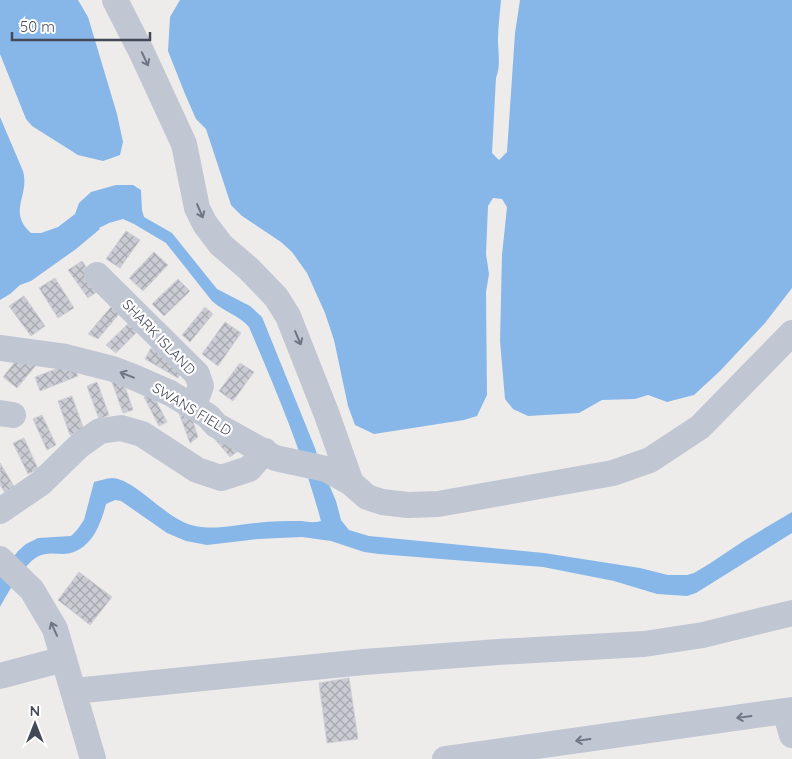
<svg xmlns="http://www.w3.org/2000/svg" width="792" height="759" font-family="Quicksand,sans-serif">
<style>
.water{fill:#87b7e8}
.building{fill:url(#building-cross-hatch);stroke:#cfcfd7}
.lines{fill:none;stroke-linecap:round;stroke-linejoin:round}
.minor{stroke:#c1c6d3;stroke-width:26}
.oneway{stroke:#707583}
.labels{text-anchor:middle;stroke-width:4.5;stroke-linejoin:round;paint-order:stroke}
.street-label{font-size:14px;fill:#444958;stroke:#fff}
</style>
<defs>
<pattern id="building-cross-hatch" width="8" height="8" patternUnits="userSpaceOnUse" patternTransform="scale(1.25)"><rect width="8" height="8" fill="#cbccd3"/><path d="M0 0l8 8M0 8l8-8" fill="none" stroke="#a6a8ae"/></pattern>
</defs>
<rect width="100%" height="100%" fill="#eeeceb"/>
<path class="water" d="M0,0h78l10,17 29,97 6,28 -3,13 -17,6 -25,-6 -46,-29 -6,-7 -26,-65z
M180,0h321c-1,13 -3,26 -3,40 0,13 3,26 -2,38l-4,75 7,7 8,-8 8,-119 5,-33h272v288l-27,35 -45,48 -26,24 -27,7 -19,-7 -13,4 -33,1 -23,13 -51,3 -15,-7 -8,-10 -5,-58 2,-86 5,-48 -5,-8 -9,-1 -5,8 -2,48 3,20 -3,18 1,103 -10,21 -13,4 -90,14 -19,-9 -7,-19 -14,-66 -9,-27 -18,-40 -15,-21 -11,-10 -39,-26 -11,-11 -25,-76 -10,-10 -11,-25 -17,-43 2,-34z
M0,117l23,54c7,25 -16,40 8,62h10l17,-6 17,-13 4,-11 12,-11 25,-7h17l8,5 1,20 2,7 28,16 45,56 33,17 12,11 53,131 4,13 17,40 5,19 8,10 20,6 175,17 96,15 28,7h19l7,-2 15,-9 36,-24 47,-28v21l-96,60 -9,3 -30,-2 -43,-13 -71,-14 -164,-13 -15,-2 -33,-11 -29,-4 -44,2 -51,6 -21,-4 -19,-8 -46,-32 -6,-1 -9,4c-6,23 -16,48 -42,50 -10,0 -18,-2 -27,3 -14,8 -29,36 -37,50v-32l18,-24 8,-7 12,-6 33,-2 6,-6 7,-10 10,-38c5,-1 13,-4 18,-4 23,1 52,39 79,47 22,6 43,0 65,-2 15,-2 31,-2 46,-2 7,1 12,2 19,0 -18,-67 -45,-131 -72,-194 -10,-12 -25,-15 -37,-26l-46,-58 -32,-19 -11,-5 -14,4 -10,5 1,1 -24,20 -45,32 -11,4 -10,9 -10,6z"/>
<path class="building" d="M126,231l14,9 -20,28 -14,-9z
M154,252l14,13 -25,26 -14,-13z
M82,261l19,28 -13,9 -20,-28z
M55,278l19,30 -16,10 -19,-30z
M178,279l12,12 -26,25 -12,-12z
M24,296l21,30 -14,10 -22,-30z
M111,307l8,7 -21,25 -10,-5z
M205,307l8,7 -23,28 -8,-7z
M132,320l9,8 -25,25 -10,-8z
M225,322l16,11 -23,33 -16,-12z
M151,348l33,19 -6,11 -33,-19z
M23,352l15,11 -21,25 -14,-11z
M72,363l6,13 -38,15 -5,-14z
M240,363l14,9 -21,29 -14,-10z
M122,378l11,32 -10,3 -11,-31z
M97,382l12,33 -10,4 -12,-33z
M152,393l15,29 -8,4 -15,-29z
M72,396l12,34 -14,5 -12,-34z
M189,409l9,28 -8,6 -11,-30z
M42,415l14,30 -9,5 -14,-31z
M208,431l30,20 -8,6z
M24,438l14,31 -10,5 -15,-31z
M0,463l15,25 -10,5 -5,-8z
M79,572l33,25 -22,28 -32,-25z
M349,678l9,61 -31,4 -8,-60z"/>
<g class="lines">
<path class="minor" d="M115,0l27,53 42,91 13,64 8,16 16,21 28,24 27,28 12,19 39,99 24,68
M97,275l100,99 4,12 -8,21
M0,348l66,9 47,12 18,7 39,17 38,23 8,9 59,33 51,11 25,14 16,14 15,5 26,3 30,-1 175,-31 37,-13 50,-33 92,-94
M0,413l13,2
M0,511l41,-28 39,-38 20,-14 21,-3 21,6 55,36 24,8 28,-9 16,-18
M0,559l32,31 23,39 38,130
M0,676l64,-17
M74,691l290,-29 134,-10 146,-8 59,-9 89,-22
M785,711l7,24
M445,759l347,-49"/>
</g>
<defs><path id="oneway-shaft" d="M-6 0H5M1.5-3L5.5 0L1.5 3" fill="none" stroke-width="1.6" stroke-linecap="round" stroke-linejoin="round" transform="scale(1.25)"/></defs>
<g class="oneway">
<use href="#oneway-shaft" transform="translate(145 59) rotate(65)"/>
<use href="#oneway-shaft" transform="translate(200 211) rotate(67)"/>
<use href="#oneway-shaft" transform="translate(298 338) rotate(67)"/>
<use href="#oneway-shaft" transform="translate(127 375) rotate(-159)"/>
<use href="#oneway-shaft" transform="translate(54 629) rotate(-114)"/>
<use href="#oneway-shaft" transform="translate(744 717) rotate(172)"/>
<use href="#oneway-shaft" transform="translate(583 740) rotate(172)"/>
</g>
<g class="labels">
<g class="street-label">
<text transform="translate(159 337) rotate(46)" y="5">SHARK ISLAND</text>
<text transform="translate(192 409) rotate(31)" y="5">SWANS FIELD</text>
</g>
</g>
<g transform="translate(35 724)" stroke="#ffffff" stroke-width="4" paint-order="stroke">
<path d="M0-4L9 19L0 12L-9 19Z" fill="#444958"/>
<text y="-8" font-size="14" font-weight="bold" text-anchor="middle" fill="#444958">N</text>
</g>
<path d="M12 32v8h138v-8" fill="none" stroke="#444958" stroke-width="2.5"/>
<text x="20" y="32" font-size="15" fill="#444958" stroke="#ffffff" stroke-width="4" paint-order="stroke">50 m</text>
</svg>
